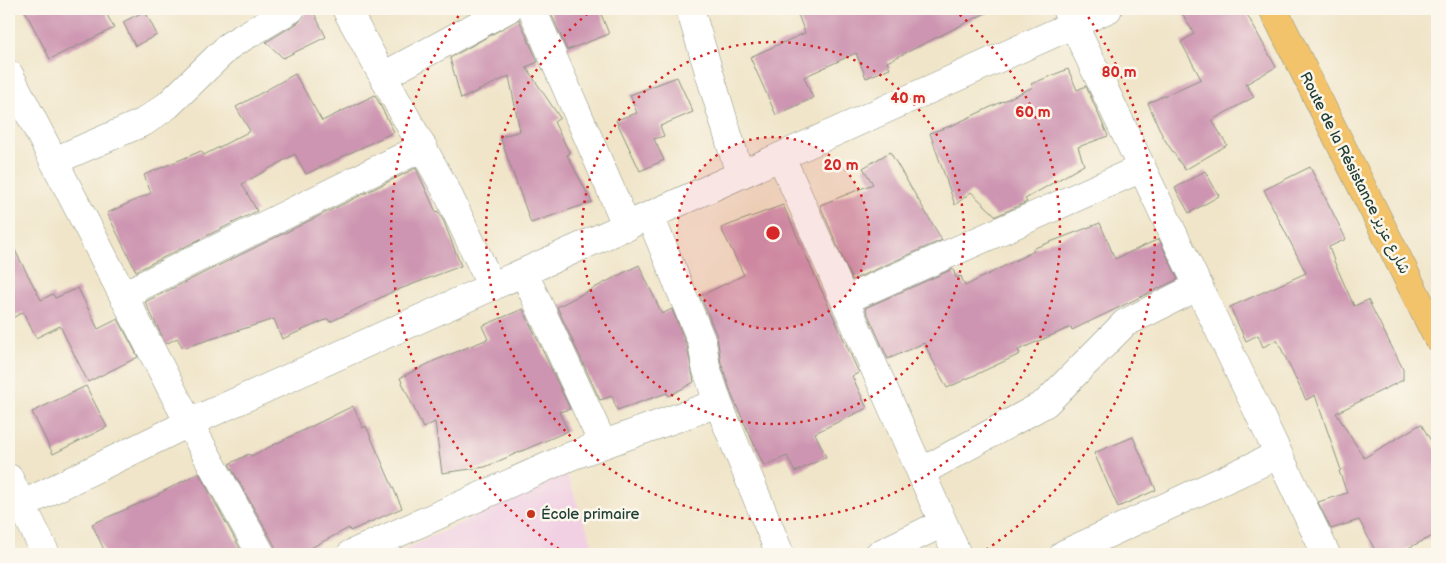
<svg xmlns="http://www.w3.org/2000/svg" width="1446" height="563" font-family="'Balsamiq Sans','Playpen Sans Arabic',sans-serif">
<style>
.built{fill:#f1d0e3}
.building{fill:#cd95b1}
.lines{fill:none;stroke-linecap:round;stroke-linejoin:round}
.minor-casing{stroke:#88917e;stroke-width:29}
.primary-casing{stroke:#88917e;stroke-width:29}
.minor{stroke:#fff;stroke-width:28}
.primary{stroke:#f2c36a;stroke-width:28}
.ring{fill:none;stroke:#d62828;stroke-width:2.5;stroke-dasharray:2.5 5}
.poi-dot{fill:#c8321e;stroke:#fbf7ec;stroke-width:2}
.labels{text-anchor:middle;stroke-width:5;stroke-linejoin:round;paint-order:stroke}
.street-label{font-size:15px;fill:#1f3d34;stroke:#fbf7ec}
.poi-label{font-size:15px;fill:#1f3d34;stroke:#fbf7ec;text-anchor:start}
.centre{fill:#d62828;stroke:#fbf7ec;stroke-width:2.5}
.ring-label{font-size:15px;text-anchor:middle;font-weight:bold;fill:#d62828;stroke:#fbf7ec;stroke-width:5;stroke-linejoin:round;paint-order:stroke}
</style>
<rect width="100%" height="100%" fill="#fbf7ec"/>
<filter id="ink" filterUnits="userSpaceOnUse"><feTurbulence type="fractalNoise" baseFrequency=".02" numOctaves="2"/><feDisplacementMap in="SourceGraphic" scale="10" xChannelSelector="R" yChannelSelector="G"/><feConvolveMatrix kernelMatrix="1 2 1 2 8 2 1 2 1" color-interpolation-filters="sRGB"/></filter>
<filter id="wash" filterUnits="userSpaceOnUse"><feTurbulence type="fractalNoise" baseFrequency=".0096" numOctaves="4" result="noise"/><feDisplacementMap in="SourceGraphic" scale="20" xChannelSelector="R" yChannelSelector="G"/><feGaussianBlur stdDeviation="1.12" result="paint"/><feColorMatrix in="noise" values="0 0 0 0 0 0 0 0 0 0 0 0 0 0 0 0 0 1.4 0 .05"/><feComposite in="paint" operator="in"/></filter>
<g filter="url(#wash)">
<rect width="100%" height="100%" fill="#f0e5c9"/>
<path class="built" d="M566,473l30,81h-201z"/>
<g id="blocks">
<path class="building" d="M24,9h80l10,19 -64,31z
M312,9l14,28 -43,21 -17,-16 33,-20 7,-10z
M549,9h50l10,25 -42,16z
M796,9h198l-107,53 3,6 -24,10 -10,-25 -52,24 9,21 -37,17 -26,-58 55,-24z
M1180,9h64l32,58 -30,17 8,13 -42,23 15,25 -42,25 -22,-33 -15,-34 53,-24 -20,-37 13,-8z
M145,11l12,24 -22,11 -12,-24z
M519,19l19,43 -12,5 34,51 -6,4 16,32 -3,1 25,47 -61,21 -31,-86 20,-6 -11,-55 -48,23 -11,-41z
M1068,69l9,21 9,-4 22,50 -30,11 6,18 -59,34 2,3 -31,14 -25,-24 -16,13 -25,-72 23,-8 80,-38 -2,-3z
M295,74l27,47 53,-26 19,37 -88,42 -11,-20 -53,30 15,27 -121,60 -29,-58 44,-20 -7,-18 57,-24 3,4 46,-24 -14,-24z
M677,77l16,35 -33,14 4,10 -10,3 10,21 -24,11 -24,-51 21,-7 -7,-18z
M890,152l52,88 -90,40 -32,-75 53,-21 -10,-16z
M1310,167l36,72 -17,8 5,14 20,45 14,-6 35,69v11l-67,33 28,45 57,-34 16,27v83l-41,20h-19l-18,-34 -28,9 -13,-27 29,-9 -8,-22 2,-1 -26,-75 -9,5 -29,-60 -14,7 -5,-12 -12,6 -16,-34 76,-34 -42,-83z
M416,168l20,44 2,-1 6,11 17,44 -69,26 -62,30 -2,-3 -46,20 -8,-20 -91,29 -6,-10 -11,6 -21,-42z
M1205,171l14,25 -30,17 -14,-25z
M783,205l76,168 -7,3 15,32 -52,25 11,24 -31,15 -8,-16 -23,10 -31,-68 -12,-35 -4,-27 -17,-40 44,-21 -23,-47z
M1100,223l15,36 44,-20 19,40 -106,51 -1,-3 -53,23 2,4 -73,34 -23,-45 -36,16 -23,-51 88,-39 3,9 5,-2 4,10 69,-35 -2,-2z
M9,239l32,61 12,-6 2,4 23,-10 20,41 20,-10 20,38 -50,25 -28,-56 -24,12 -13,-26 -14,8z
M639,265l23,49 10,-5 15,37 7,36 -25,14 -2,-3 -50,17 -5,-14 -12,4 -43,-93z
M523,309l47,100 -11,3 9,19 -83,36 -43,6 -7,-51 -12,6 -23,-50 34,-17 54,-22 -6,-13z
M86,386l21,41 -54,27 -21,-42z
M353,406l10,22 3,-2 36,82 -52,23 -1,-3 -50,26h-22l-2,-8 -46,-82 20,-10 2,2z
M1133,437l23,53 -38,17 -24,-54z
M199,473l44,81h-137l-14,-30 67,-29 -1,-1z"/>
</g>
</g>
<g filter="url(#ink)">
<use href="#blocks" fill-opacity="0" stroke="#88917e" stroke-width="1"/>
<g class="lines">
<g class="minor-casing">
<path id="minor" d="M346,9l100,181 46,97
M532,9l95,218
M690,9l50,166
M1066,9l260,545
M9,74l180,349 72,131
M383,76l125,-67
M781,157l176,397
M54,161l90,-39 24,-17 62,-60 61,-36
M524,273l79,171
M123,295l300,-148
M845,300l297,-132
M718,403l62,151
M921,472l125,-69 79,-80 74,-37
M9,478l37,76
M9,511l180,-88 919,-414
M351,554l220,-98 147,-53 -12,-36 -4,-25 -52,-126
M879,554l64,-31
M1064,554l214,-99"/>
</g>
<g class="primary-casing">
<path id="primary" d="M1273,9l164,328"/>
</g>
<use href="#minor" class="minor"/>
<use href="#primary" class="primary"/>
</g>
</g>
<circle cx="773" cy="233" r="96" fill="#d62828" fill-opacity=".12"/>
<g class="ring">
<circle cx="773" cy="233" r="96"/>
<circle cx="773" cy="233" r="191"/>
<path d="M954 10A287 287 0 1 1 592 10"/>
<path d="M565 553A382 382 0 0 1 462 11M1084 11A382 382 0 0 1 981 553"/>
</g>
<circle class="poi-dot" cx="531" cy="514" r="5"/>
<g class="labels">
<g class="street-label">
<text transform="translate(1355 173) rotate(63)" y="5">Route de la Résistance شارع عزيز</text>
</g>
<g class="poi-label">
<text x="541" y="519">École primaire</text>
</g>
</g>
<circle cx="773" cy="233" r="8" class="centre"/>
<g class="ring-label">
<text x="1119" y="77">80 m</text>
<text x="908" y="103">40 m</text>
<text x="1033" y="117">60 m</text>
<text x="841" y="170">20 m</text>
</g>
<rect width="1446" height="563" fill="none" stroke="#fbf7ec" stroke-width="30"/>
</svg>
